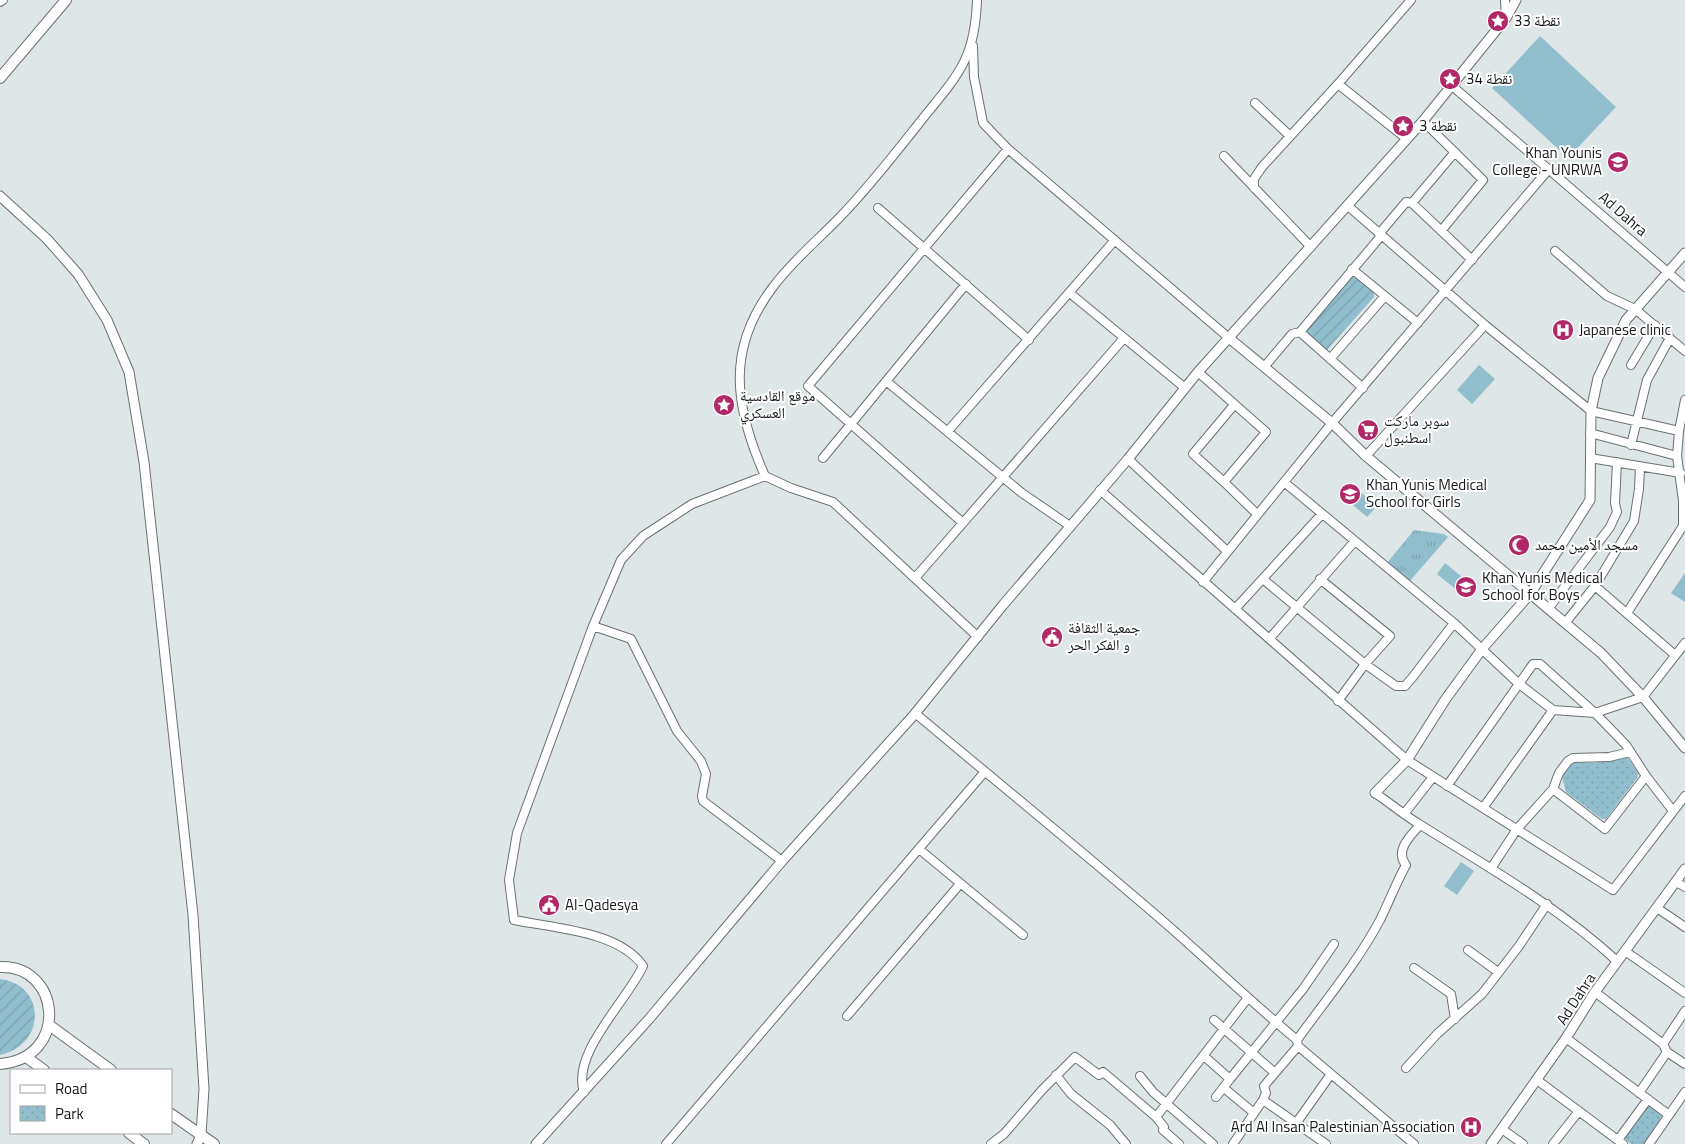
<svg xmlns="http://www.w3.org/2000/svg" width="1685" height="1144" font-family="'Titillium Web','Noto Naskh Arabic',sans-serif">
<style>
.grass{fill:url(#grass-tufts)}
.park{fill:url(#park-dots)}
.garden{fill:url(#garden-furrows)}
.pitch{fill:#91becc}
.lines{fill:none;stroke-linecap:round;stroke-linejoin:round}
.minor-casing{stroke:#6a7173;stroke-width:10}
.tertiary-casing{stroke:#6a7173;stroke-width:11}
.secondary-casing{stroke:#6a7173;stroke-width:12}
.minor{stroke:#fff;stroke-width:8}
.tertiary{stroke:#fff;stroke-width:9}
.secondary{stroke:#fff;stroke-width:10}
.labels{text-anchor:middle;stroke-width:4;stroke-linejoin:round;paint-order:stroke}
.poi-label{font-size:15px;fill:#16191a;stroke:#fff;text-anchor:start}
.street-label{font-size:15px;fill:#16191a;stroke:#fff}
</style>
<defs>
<pattern id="grass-tufts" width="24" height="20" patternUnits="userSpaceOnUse" patternTransform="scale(1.25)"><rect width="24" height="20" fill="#91becc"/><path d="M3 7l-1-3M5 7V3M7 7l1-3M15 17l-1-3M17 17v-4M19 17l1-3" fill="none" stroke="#7ca3af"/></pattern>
<pattern id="park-dots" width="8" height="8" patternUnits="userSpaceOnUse" patternTransform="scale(1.25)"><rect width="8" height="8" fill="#91becc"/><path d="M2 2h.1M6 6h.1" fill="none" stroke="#7ca3af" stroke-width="1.8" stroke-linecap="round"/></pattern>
<pattern id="garden-furrows" width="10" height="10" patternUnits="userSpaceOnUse" patternTransform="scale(1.25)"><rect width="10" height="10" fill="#91becc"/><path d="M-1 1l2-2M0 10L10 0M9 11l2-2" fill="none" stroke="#7ca3af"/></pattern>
</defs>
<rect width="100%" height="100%" fill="#dfe6e8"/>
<path class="grass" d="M1414,530l30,4 4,3 -39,45 -22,-19z"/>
<path class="park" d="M1627,757l11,16 -1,5 -31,41h-4l-36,-27 -4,-15 10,-14h22z
M1642,1102l21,13 -19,29h-13l-11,-9z"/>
<path class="garden" d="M1353,275l21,16v6l-48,54 -22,-18z
M0,979c47,6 46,66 0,76z"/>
<path class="pitch" d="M1540,36l76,71 -48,51 -76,-70z
M1479,365l16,14 -23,25 -15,-14z
M1358,490l19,16 -10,11 -19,-16z
M1445,563l23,19 -9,10 -22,-18z
M1685,573v29l-14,-9z
M1461,862l13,9 -17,24 -13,-9z"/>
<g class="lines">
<g class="minor-casing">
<path id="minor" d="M977,0c-2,58 -18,74 -53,117 -27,34 -53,68 -83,99 -22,23 -49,45 -68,71 -48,63 -38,121 -8,189l26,12 42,14 145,135
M1505,0l1,18
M0,2l3,-2
M973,46l1,31 9,46 25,26 221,189
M1338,84l73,-84
M1451,85l234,202
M1255,103l35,33
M1423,121l60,59 -42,51
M1455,152l-43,51 60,57
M1224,156l87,91
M1254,188v-9l8,-12 76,-83 69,55
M1348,206l137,119 -119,131
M878,208l151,132
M1379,234l27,-32 6,1
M1555,251l52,45 28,13 50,42
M1352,269l66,54
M1071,294l114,94
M1485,325l106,86 88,20
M1330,359l55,-63
M1631,365l24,-40
M1265,366l27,-32 8,-2
M1198,372l68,60 -42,50 33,32
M886,381l136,112 48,33
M1363,388l-63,-56 81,-96
M948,431l167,-191
M1590,433l87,23
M1631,445l16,-65 23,-42
M823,458l143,-174
M1590,458l91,15
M1128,459l99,92
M1224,482l-31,-28 41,-49
M1284,482l170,141 64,60 35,27 42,3 31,32 20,31 27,35
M1100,490l307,270 206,130 72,-94
M963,523l-155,-137 200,-237
M915,578l209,-240
M1320,579l70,57 -25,28 -27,37
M1264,580l101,84 31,22h9l7,-8 42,-55
M1203,582l129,-159 217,-254
M1595,586l80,69
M1235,609l86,-94
M1548,609l62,-82 7,-15 -2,-9 2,-41
M1627,613l56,-87v-25l-6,-45 2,-25 6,-31
M1565,623l30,-37 39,-65 5,-32 1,-22
M593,626l38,13 46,92 24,30 5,13 -4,22 1,5 79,60
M1270,638l84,-96
M915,713c83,70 167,138 249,209 45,39 87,80 133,118l1,6 116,98
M1447,786l86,-122h7l55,49 48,-16 42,-54
M1553,789l52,40 41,-53
M1375,793c15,10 29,22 44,31 69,43 138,82 198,137
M1483,808l70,-98
M1404,814l29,-37
M919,849l104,86
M1492,867l25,-38 36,-40 6,-16 9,-12 5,-3 36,-1 21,-5
M1676,882l9,5
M1657,908l28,19
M1468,950l30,22
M1625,951l60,42
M1414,968l37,26 4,25
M1595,992l68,52 4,8 18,12
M847,1016l113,-132
M1214,1020l61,53
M1566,1038l103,77
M1297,1040c28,-39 60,-77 83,-120 9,-18 16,-37 26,-55 -12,-14 5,-30 14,-40
M1663,1044l22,-33
M1204,1056l26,23 -14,18
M1406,1068l31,-34 45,-40 37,-48 28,-42
M1056,1075l15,19 39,31 16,19
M1140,1076l13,16 60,52
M1230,1079l73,-90 31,-45
M1537,1080l86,64
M1224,1088l30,25
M584,1092c-13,-39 43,-91 59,-126 -24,-35 -90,-38 -129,-46l-5,-40 8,-47 76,-207 28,-66 22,-24 49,-32 73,-28
M1639,1093l28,-41
M1263,1100l63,44
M1156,1117l91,-118
M1297,1122l34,-48
M1502,1129l21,15
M1618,1140l30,-41
M666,1144l316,-369
M991,1144l13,-10 38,-44 33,-33 24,18 4,-3 6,5 47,40 8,10 -1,3 16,14
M1233,1144l30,-44 3,-7 -2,-7 34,-40
M1553,1144l26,-33
M1649,1144l36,-52"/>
</g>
<g class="tertiary-casing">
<path id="tertiary" d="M0,196l47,43 31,35 29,46 22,52 15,90 49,453 11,174 -3,46 -4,9
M1229,338l103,85 34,33 235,197 42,44 42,51
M1375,793l32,-33 38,-60 37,-51 48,-55 60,-94 1,-89 7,-33 28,-58 59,-67
M536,1144l113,-125 133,-158 131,-145 90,-111 125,-146 70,-87 225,-251 83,-103 10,-18
M1491,1144l75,-106 29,-46 90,-123"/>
</g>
<g class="secondary-casing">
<path id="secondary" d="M0,78l66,-78
M0,967c60,-3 71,91 0,97
M49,1025l62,45
M26,1057l18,13
M171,1114l43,30
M129,1133l15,11"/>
</g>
<use href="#minor" class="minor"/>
<use href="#tertiary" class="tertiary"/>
<use href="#secondary" class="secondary"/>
</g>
<defs>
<g id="sight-disc" transform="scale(1.125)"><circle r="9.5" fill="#b12868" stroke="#fff"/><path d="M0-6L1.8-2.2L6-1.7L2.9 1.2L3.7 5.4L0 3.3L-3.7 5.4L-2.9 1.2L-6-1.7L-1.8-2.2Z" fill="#fff"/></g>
<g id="university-disc" transform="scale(1.125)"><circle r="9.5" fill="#b12868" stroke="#fff"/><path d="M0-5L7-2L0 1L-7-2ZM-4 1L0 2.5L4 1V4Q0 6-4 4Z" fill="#fff"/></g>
<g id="hospital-disc" transform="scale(1.125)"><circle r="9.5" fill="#b12868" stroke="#fff"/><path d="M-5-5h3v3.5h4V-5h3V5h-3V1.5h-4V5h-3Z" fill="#fff"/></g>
<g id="supermarket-disc" transform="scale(1.125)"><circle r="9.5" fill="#b12868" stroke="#fff"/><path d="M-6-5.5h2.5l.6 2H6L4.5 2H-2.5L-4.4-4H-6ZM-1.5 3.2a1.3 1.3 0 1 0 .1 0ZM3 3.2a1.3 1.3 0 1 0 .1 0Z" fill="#fff"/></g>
<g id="school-disc" transform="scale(1.125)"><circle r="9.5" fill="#b12868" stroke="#fff"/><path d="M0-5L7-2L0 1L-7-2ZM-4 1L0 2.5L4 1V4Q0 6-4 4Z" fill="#fff"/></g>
<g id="mosque-disc" transform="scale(1.125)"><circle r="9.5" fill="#b12868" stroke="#fff"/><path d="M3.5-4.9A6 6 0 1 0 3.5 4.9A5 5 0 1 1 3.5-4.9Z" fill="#fff"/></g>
<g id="civic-disc" transform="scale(1.125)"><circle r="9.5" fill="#b12868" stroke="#fff"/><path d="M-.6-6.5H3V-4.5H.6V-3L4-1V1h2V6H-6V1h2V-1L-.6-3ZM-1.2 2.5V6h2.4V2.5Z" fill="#fff"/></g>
</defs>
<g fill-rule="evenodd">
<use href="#sight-disc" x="1498" y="21"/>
<use href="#sight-disc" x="1450" y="79"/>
<use href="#sight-disc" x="1403" y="126"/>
<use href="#university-disc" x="1618" y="162"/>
<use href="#hospital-disc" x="1563" y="330"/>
<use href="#sight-disc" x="724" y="405"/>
<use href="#supermarket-disc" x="1368" y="430"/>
<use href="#school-disc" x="1350" y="494"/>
<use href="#mosque-disc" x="1519" y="545"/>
<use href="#school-disc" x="1466" y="587"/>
<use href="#civic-disc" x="1052" y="637"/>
<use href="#civic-disc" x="549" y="905"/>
<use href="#hospital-disc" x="1471" y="1127"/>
</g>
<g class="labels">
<g class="poi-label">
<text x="1514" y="26">نقطة 33</text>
<text x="1466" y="84">نقطة 34</text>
<text x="1419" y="131">نقطة 3</text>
<text x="1602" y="158" text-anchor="end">Khan Younis<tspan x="1602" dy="17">College - UNRWA</tspan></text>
<text x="1579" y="335">Japanese clinic</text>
<text x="740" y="401">موقع القادسية<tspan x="740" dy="17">العسكري</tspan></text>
<text x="1384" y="426">سوبر ماركت<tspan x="1384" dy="17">اسطنبول</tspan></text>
<text x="1366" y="490">Khan Yunis Medical<tspan x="1366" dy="17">School for Girls</tspan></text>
<text x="1535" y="550">مسجد الأمين محمد</text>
<text x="1482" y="583">Khan Yunis Medical<tspan x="1482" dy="17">School for Boys</tspan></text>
<text x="1068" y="633">جمعية الثقافة<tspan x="1068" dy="17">و الفكر الحر</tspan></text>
<text x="565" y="910">Al-Qadesya</text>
<text x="1455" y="1132" text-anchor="end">Ard Al Insan Palestinian Association</text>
</g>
<g class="street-label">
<text transform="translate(1623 214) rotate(41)" y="5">Ad Dahra</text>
<text transform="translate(1576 999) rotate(-57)" y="5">Ad Dahra</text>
</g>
</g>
<rect x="10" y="1069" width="162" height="65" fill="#ffffff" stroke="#a2a3a3"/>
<rect x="20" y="1085" width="25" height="8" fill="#ffffff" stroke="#a2a3a3"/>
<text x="55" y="1094" font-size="15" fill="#16191a">Road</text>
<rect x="20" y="1106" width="25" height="15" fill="url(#park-dots)" stroke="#a2a3a3"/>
<text x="55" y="1119" font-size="15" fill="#16191a">Park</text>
</svg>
